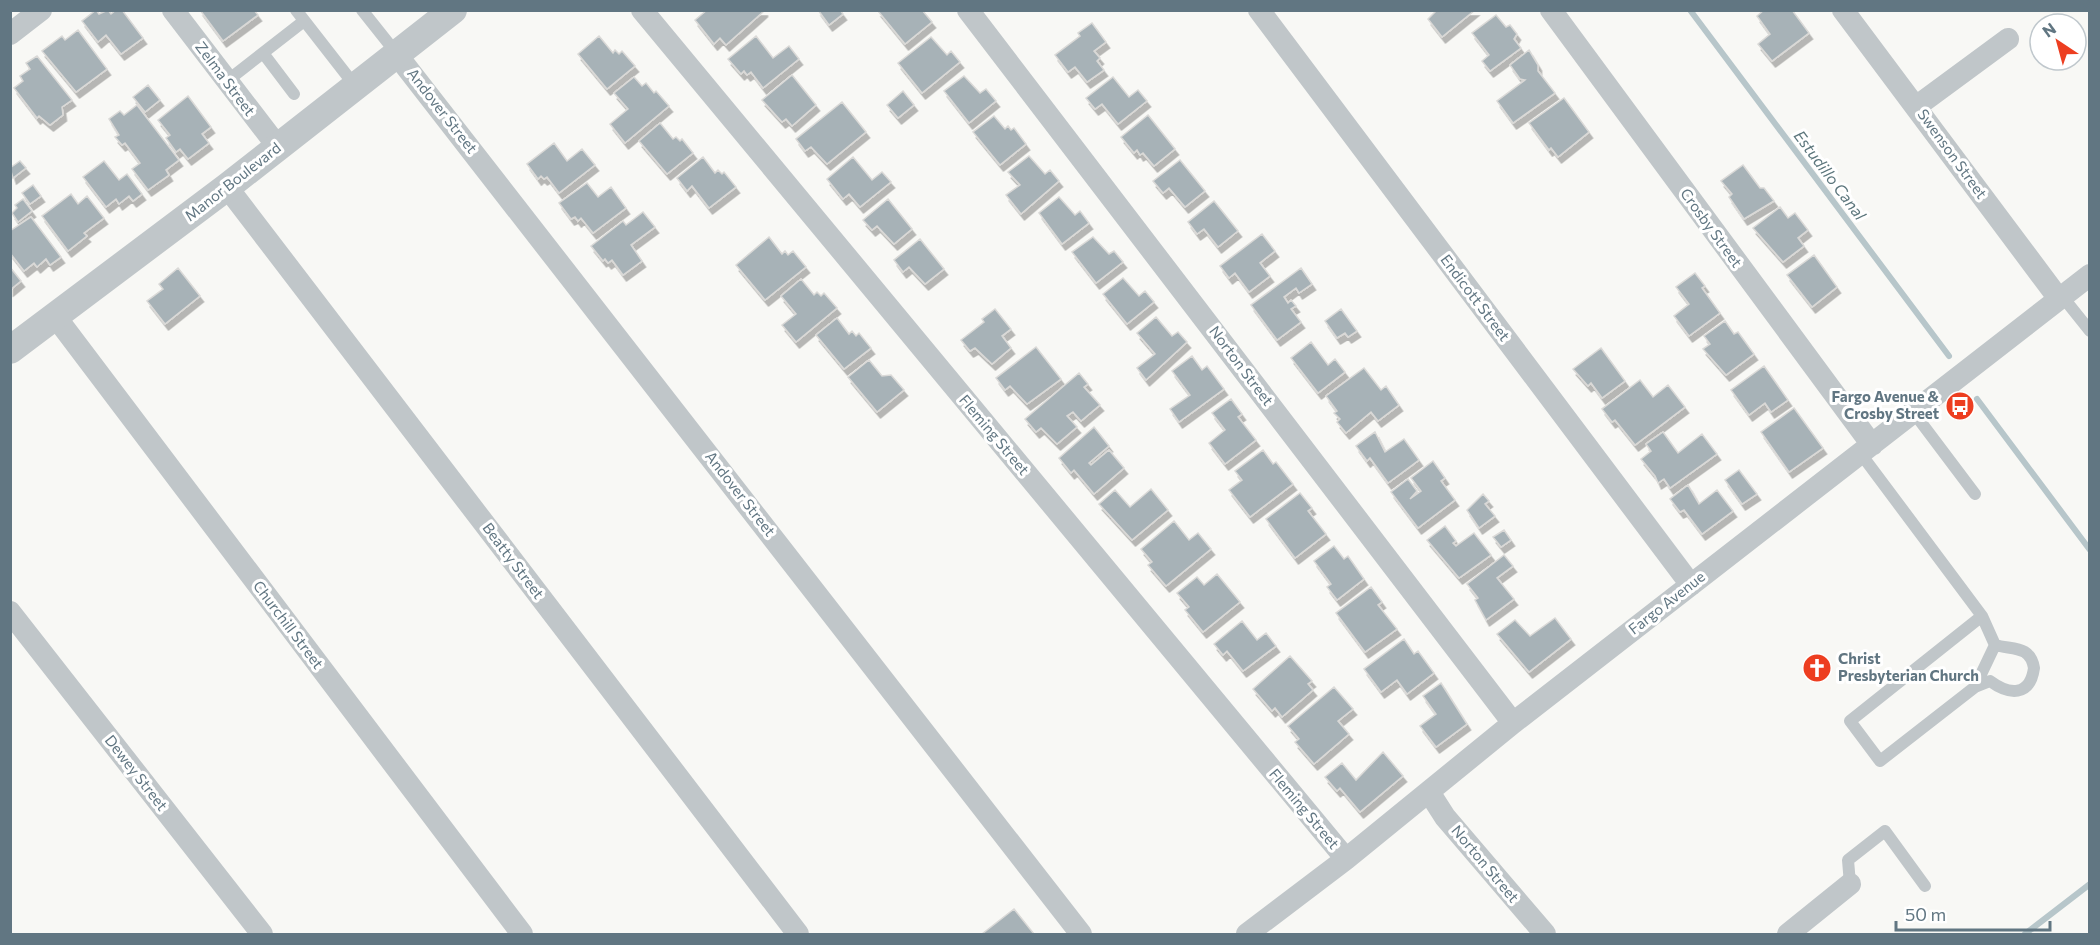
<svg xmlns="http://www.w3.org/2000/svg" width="2100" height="945" font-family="Commissioner,sans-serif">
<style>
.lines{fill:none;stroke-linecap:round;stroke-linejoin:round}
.stream{stroke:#b7c6ca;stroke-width:6}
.building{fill:#a7b2b7;stroke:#dad9d7;stroke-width:1.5;filter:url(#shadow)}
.service{stroke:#c0c6c9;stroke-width:12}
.minor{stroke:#c0c6c9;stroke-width:22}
.tertiary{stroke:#c0c6c9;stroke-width:28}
.labels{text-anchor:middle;stroke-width:6;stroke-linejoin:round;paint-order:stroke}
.street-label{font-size:15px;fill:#617682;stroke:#fff}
.poi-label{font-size:15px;font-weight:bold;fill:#617682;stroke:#fff;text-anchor:end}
.water-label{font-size:16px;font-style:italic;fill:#5c767c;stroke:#fff}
</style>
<defs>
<filter id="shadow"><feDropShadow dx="3.5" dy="6" stdDeviation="0" flood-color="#0004"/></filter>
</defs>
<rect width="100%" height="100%" fill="#f8f8f5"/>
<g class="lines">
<path class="stream" d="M1690,10l259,346
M1977,399l113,151
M2025,934l65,-50"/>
</g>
<path class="building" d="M96,10l3,4 9,-4 3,4 5,-4h6l21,28 -22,16 -15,-19 -8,7 -16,-21z
M200,10h54l4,5 -35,26z
M707,10h57v1l-38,34 -6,-7 -6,6 -19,-24z
M818,10h22l3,4 -14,11z
M922,10l10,12 -27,22 -27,-33z
M1437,10h38l-33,27 -14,-18z
M1764,10h28l17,23 -37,28 -14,-17 12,-10 -13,-18z
M1496,15l10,12 4,-2 7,9 -3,5 7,9 -31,23 -8,-10 7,-6 -17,-22z
M1092,23l14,19 -12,9 6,7 -3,3 7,9 -17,12 -12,-15 -7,5 -13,-17 25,-19 -2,-3z
M78,30l29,39 -31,23 -34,-41 20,-15 3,4z
M599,36l14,17 2,-3 4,4 3,-3 13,15 -28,23 -29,-35z
M756,36l17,22 16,-12 10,13 -36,29 -12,-16 -4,3 -3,-4 -3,3 -13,-15z
M931,37l16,18 4,-4 9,11 -38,31 -24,-30z
M1529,50l9,15v6l17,22 -42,30 -16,-22 28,-21 -5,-1 -10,-14z
M37,56l35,44 -10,7 1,8 -13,10 -11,-9 -2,2 -23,-30 9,-7 -3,-5 10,-7 -4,-6z
M792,75l24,30 -24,21 -6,-7 -4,3 -20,-22z
M964,76l16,17 6,-4 10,12 -27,22 -25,-32z
M634,77l8,9 4,-3 8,10 2,-2 13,15 -44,37 -15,-19 18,-15 -14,-16z
M1113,77l16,20 9,-7 9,11 -29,23 -16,-20 -7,5 -9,-11z
M148,85l12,15 -15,12 -12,-15z
M903,91l11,14 -16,13 -11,-13z
M188,96l23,31 -9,7 7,9 -21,16 -8,-10 -4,3 -10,-14 4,-3 -12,-15z
M1564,98l25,34 -31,25 -7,-9 -2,2 -20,-27z
M842,102l24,30 -39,32 -16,-17 -6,4 -9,-12z
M137,105l42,55 -13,10 3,5 -21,15 -16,-21 8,-6 -15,-20 -3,2 -7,-8 4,-2 -10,-16 11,-8 4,4z
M1148,115l27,34 -21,17 -11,-13 -3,2 -3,-5 -3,3 -13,-16z
M994,116l11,13 3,-3 3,4 3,-2 12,16 -26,21 -27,-33z
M660,123l13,16 3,-2 4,4 2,-2 11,14 -26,21 -28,-33z
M554,143l13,18 15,-12 13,16 -36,28 -12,-16 -3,2 -3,-3 -3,3 -11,-15z
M1029,156l16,18 5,-4 9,11 -38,33 -15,-19 14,-10 -12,-13z
M703,157l12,16 3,-3 4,4 2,-2 12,15 -27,21 -17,-22 -5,5 -10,-13z
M853,157l19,23 10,-8 9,10 -31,25 -11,-13 -6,5 -16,-20z
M1180,160l25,31 -20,16 -16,-19 -6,5 -10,-12z
M20,161l6,7 -13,10 -3,-10z
M104,161l15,19 8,-6 15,20 -9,7 -4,-5 -10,8 -3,-5 -10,8 -23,-30z
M1743,165l17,23h4l10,13 -30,18 -15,-22 3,-3 -11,-13z
M587,183l11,14 13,-10 15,21 -33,25 -12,-15 -3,3 -3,-4 -4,2 -12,-16z
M33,185l8,11 -11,8 -8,-11z
M71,194l7,10 9,-8 17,22 -20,15 3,3 -19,15 -26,-35z
M1059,197l16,18 5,-4 9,12 -27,21 -23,-31z
M23,199l9,12 -14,11 -6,-9 5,-5 -2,-3z
M888,199l24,30 -18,15 -17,-18 -5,4 -9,-10z
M1214,201l24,30 -20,16 -14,-18 -7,5 -9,-12z
M1780,207l8,11 7,-5 13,17 -10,8 6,8 -21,16 -30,-34z
M643,212l12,15 -24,18 11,16 -19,14 -11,-15 -4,3 -3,-4 -2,2 -12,-15 32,-25 3,4z
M31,217l30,40 -11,8 -4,-6 -9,8 -3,-4 -10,8 -14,-18v-22z
M1262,234l13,17 -15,12 10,13 -21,16 -14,-19 -6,5 -9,-12z
M769,237l13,17 3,-3 3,4 5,-4 13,16 -41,33 -29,-35z
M1093,237l16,17 5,-3 9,11 -27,21 -24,-31z
M920,239l24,30 -19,15 -16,-17 -6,5 -9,-12z
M1814,255l23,32 -25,20 -25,-32z
M10,267l11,14 -11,9z
M178,268l22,28 -35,28 -18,-23 16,-12 -4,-5z
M1301,268l11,16 -13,9 -3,-5 -12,9 4,6 3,-3 5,6 -5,3 10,13 -24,18 -26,-35z
M1695,273l10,13 -3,2 18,25 -31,23 -15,-20 15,-12 -13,-17z
M1123,278l16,18 6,-5 9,11 -27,22 -24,-30z
M801,279l13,16 3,-3 4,4 3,-3 13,15 -41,34 -14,-17 14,-11 -15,-18z
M995,309l16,20 -9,7 9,12 -19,16 -17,-16 -5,3 -9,-11 23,-18 -2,-3z
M1341,309l16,22 -9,6 -3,-4 -8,5 -12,-17z
M1156,317l16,19 6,-4 9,10 -41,38 -9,-12 18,-14 -18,-21z
M837,318l12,16 3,-3 4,5 3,-3 12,15 -27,21 -28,-34z
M1725,321l9,13 4,-2 16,22 -28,21 -23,-26 7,-5 -6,-8z
M1311,342l17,23 7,-6 10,13 -27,21 -27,-35z
M1036,347l25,32 -34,25 -17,-18 -5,4 -9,-12z
M1601,348l24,33 -23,17 -11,-15 -3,3 -15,-17z
M1192,356l10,14 5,-4 17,23 -45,33 -9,-13 20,-14 -18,-24z
M869,360l13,16 9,-1 13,15 -27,22 -29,-35z
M1764,366l24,34 -17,12 -6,-9 -16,12 -18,-25z
M1364,368l17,22 5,-4 13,19 -21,16 -7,-9 -25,21 -9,-11 3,-3 -6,-6 3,-2 -11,-15z
M1079,373l9,11 -4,3 16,18 -19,16 -8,-9 -6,4 10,11 -20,17 -16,-16 -5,4 -11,-13z
M1640,380l13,17 15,-12 17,22 -50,38 -20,-25 -3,2 -10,-13z
M1231,399l11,15 -4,3 18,23 -31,24 -16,-21 16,-13 -13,-17z
M1794,408l29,40 -34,24 -28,-40z
M1094,427l15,19 -20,17 2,2 18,-15 15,18 -30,26 -20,-24 -3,3 -12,-15z
M1375,432l10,20 19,-13 15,21 -31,23 -18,-25 -3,3 -11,-15z
M1663,432l15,21 24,-19 15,20 -47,34 -6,-9 -6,4 -3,-7 -14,-17 10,-8 -5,-7z
M1263,450l10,14 3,-2 17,22 -43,33 -21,-27 13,-10 -7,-9z
M1433,461l12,17 -4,3 14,19 -37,28 -27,-36 17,-13 9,12 -7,8 11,-8 -10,-13z
M1739,470l18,24 -15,10 -17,-24z
M1688,485l11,19 18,-14 16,21 -31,23 -18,-24 -4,2 -10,-13z
M1151,489l17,21 -36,30 -33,-36 16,-14 15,17z
M1300,493l12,15 -4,3 18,23 -31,24 -29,-39z
M1483,494l6,7 -4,3 10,12 -16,12 -12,-18z
M1174,521l15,19 9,-7 13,16 -45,37 -18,-21 4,-3 -11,-13z
M1445,526l11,15 -3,2 3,3 18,-13 17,22 -32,23 -32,-38z
M1504,530l7,10 -10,7 -8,-10z
M1334,546l10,13 4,-3 16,23 -27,21 -10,-13 4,-3 -17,-23z
M1504,555l9,11 -16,12 17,21 -28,21 -11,-20 3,-2 -11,-14z
M1217,574l23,28 -37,30 -18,-22 4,-3 -12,-14 20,-16 7,8z
M1371,587l11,15 -4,3 19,24 -32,23 -29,-39z
M1555,618l16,21 -42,33 -32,-38 18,-14 15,16z
M1242,621l15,19 9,-7 10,13 -33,25 -16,-20 -4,4 -9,-11z
M1404,639l10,15 4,-3 16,22 -27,21 -10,-14 -16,12 -17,-23z
M1290,656l22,25 -4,3 5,6 -31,27 -7,-9 -3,3 -19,-22z
M1441,683l26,41 -31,23 -16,-21 16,-12 -13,-18z
M1334,687l19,22 -15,12 11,13 -35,30 -19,-22 4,-3 -11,-13z
M1383,752l20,24 -43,36 -20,-24 -3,3 -12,-14 17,-14 14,17z
M1014,909l20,25h-52z"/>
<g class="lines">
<path class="service" d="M296,10l60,77
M362,10l35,44
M263,53l31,41
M227,81l77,-60
M2062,296l28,35
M1914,413l61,81
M1861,454l121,162 13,29c18,5 35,0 39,23 -4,29 -25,27 -44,13l-15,6 -95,74 -30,-40 132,-105
M1975,687l20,-42
M1850,884l-2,-24 37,-29 40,55"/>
<path class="minor" d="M173,10l105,137
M642,10l704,849
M968,10l545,713
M1259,10l432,575
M1551,10l321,435
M1843,10l216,289
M10,34l31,-24
M397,55l684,879
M1917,106l91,-67
M227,187l571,747
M55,316l467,618
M10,612l252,322
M1429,792l16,25 100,117
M1247,934l99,-75 167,-136 577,-448
M1788,934l62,-50"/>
<path class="tertiary" d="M10,350l217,-163 226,-177"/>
</g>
<defs>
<g id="bus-disc" transform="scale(1.5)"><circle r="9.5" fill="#ed3e20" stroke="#fff"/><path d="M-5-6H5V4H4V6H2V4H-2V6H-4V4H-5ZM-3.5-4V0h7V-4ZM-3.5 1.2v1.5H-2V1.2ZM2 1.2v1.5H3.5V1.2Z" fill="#fff"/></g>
<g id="church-disc" transform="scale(1.5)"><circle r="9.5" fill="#ed3e20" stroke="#fff"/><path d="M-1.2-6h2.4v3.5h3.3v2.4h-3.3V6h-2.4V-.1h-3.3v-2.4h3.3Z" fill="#fff"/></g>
</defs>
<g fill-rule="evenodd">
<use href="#bus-disc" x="1960" y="406"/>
<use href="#church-disc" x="1817" y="668"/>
</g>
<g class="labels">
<g class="street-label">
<text transform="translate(225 79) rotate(53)" y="5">Zelma Street</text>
<text transform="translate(442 111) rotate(52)" y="5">Andover Street</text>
<text transform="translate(1952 154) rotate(54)" y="5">Swenson Street</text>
<text transform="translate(233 182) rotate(-38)" y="5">Manor Boulevard</text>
<text transform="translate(1711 228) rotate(54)" y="5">Crosby Street</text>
<text transform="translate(1475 298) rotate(53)" y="5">Endicott Street</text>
<text transform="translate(1241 366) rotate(53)" y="5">Norton Street</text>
<text transform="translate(994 435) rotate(50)" y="5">Fleming Street</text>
<text transform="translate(740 494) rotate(52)" y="5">Andover Street</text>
<text transform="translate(513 561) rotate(53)" y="5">Beatty Street</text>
<text transform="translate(1667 603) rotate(-38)" y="5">Fargo Avenue</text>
<text transform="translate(288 625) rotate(53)" y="5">Churchill Street</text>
<text transform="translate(136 773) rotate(52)" y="5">Dewey Street</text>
<text transform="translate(1304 809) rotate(50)" y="5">Fleming Street</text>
<text transform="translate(1485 864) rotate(50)" y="5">Norton Street</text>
</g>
<g class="poi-label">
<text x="1939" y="402">Fargo Avenue &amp;<tspan x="1939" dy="17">Crosby Street</tspan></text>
<text x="1838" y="664" text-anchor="start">Christ<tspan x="1838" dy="17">Presbyterian Church</tspan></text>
</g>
<g class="water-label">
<text transform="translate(1830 175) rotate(53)" y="6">Estudillo Canal</text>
</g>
</g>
<rect width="2100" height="945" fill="none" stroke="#617682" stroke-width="24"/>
<g transform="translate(2058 42) rotate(324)"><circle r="28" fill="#ffffff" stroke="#c0c8cd" stroke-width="1.5"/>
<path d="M0-4.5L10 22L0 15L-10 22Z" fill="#ed3e20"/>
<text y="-9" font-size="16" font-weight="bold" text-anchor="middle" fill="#617682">N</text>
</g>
<path d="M1896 921v9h154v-9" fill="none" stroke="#617682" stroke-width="3"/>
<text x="1905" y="921" font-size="18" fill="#617682" stroke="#ffffff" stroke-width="4.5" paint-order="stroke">50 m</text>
</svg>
